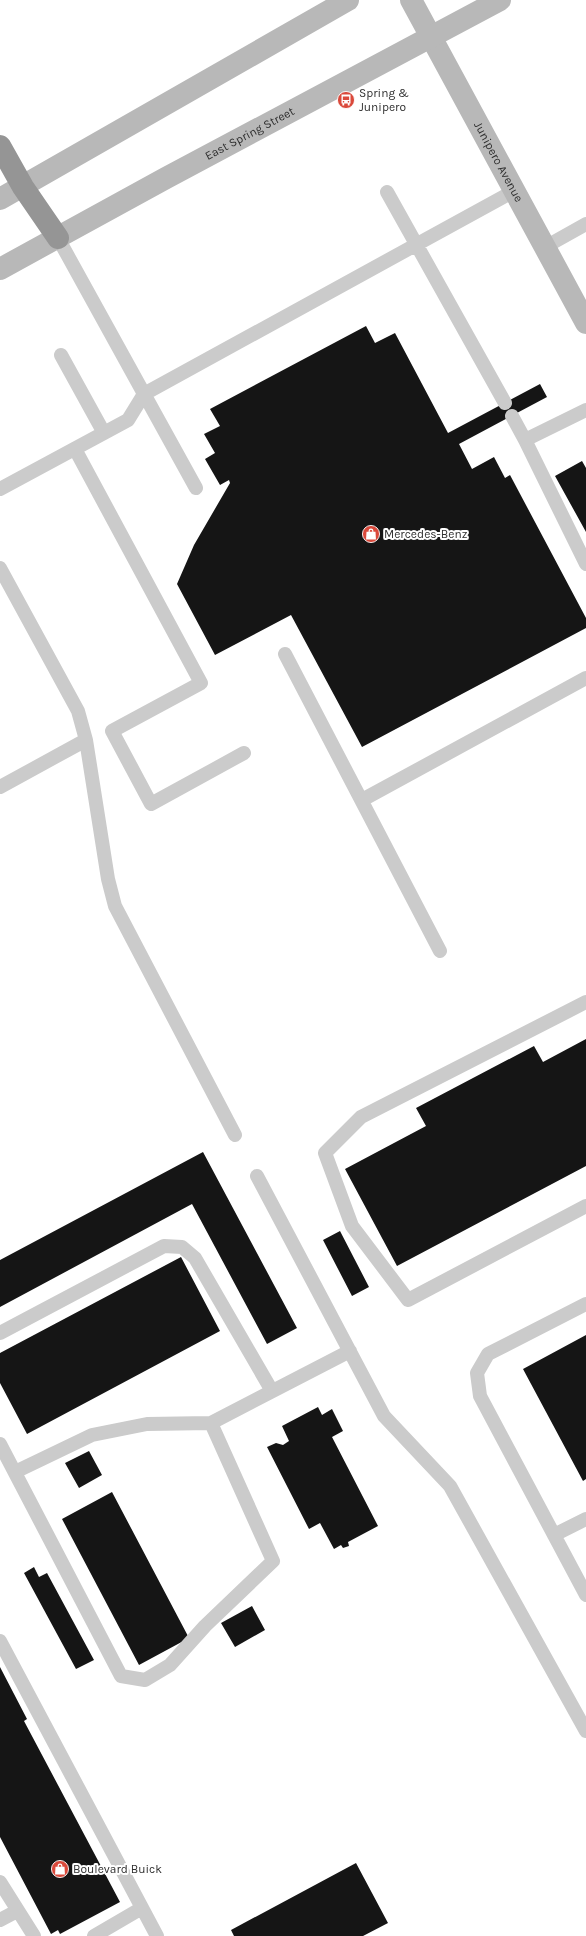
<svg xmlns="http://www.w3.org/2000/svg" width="586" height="1936" font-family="Karla,sans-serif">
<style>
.building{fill:#151515}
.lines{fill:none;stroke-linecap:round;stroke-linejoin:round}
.lane{stroke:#cbcbcb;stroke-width:14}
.secondary{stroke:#b8b8b8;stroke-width:22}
.highway{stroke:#959595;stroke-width:22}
.labels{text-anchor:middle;stroke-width:4;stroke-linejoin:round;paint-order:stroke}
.poi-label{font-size:12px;fill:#2e2e2e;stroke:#fff;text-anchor:start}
.street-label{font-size:12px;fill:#2e2e2e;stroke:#fff}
</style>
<rect width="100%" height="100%" fill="#fff"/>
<path class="building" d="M366,326l9,17 20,-10 53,100 92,-49 7,13 -88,47 13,25 22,-12 11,21 5,-3 76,143v10l-224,119 -71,-132 -76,40 -38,-71 17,-39 36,-62 -1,-3 -9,5 -15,-26 10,-6 -11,-19 16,-8 -10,-17z
M582,461l4,7v64l-31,-56z
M586,1039v127l-189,100 -52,-97 81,-43 -10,-18 118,-62 9,16z
M203,1152l94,176 -30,16 -75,-140 -192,103v-47z
M340,1231l29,56 -17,9 -29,-56z
M181,1257l39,74 -193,103 -27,-51v-30z
M586,1335v144l-3,2 -60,-112z
M318,1407l4,8 10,-6 11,22 -11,6 46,89 -30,16 1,4 -6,2 -2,-3 -7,4 -14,-26 -11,6 -42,-82 9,-4 7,2 6,-4 -7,-15z
M89,1451l13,24 -23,13 -14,-25z
M112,1492l77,146 -50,27 -77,-146z
M34,1567l5,10 8,-4 47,87 -18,9 -52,-96z
M252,1606l13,24 -30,17 -14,-24z
M0,1667l27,52 -3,2 96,181 -60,32 -2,-4 -7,4 -51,-97z
M356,1863l32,60 -25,13h-129l-3,-6z"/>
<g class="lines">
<path class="lane" d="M387,192l118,211
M58,238l138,250
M545,247l41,-23
M61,355l43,78
M512,416l13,24 61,124
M525,440l61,-30
M75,449l126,234 -89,48 39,73 93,-51
M0,489l128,-69 16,-26 370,-203
M0,568l78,143 8,29 22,139 7,27 120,229
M285,654l155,297
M0,787l86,-47
M362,800l224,-122
M586,1002l-225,115 -36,36 27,73 56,74 178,-94
M257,1176l127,240 66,70 136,245
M586,1304l-98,50 -11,19 3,23 106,199
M0,1333l164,-87 18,1 13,11 77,133
M0,1444l121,232 24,4 25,-15 35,-39 68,-65 -62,-138
M15,1472l77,-37 55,-11 64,-1 139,-72
M554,1535l32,-16
M0,1641l157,295
M0,1882l34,54
M0,1920l17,-9
M94,1936l48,-28"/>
<g class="secondary">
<path id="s1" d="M411,0l175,323"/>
<path d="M0,199l348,-199"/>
<path id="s2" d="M0,269l166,-91 334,-178"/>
</g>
<path class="highway" d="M0,146l23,41 35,51"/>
</g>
<defs>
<g id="bus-disc" transform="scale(0.9)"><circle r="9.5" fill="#da493b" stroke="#fff"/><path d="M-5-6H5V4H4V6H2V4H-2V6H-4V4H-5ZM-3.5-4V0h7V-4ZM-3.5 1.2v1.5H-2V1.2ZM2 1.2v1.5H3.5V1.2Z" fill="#fff"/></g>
<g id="shop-disc" transform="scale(0.9)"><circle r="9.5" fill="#da493b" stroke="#fff"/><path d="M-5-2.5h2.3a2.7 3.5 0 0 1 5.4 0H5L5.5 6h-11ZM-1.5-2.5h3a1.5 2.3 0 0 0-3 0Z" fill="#fff"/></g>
</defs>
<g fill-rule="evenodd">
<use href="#bus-disc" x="346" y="100"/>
<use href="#shop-disc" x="371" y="534"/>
<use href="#shop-disc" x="60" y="1869"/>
</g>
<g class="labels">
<g class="poi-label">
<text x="359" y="97">Spring &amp;<tspan x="359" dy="14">Junipero</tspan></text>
<text x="384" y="538">Mercedes-Benz</text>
<text x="73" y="1873">Boulevard Buick</text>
</g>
<g class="street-label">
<text dy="4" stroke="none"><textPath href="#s2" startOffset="284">East Spring Street</textPath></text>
<text dy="4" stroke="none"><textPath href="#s1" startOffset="184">Junipero Avenue</textPath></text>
</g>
</g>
</svg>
